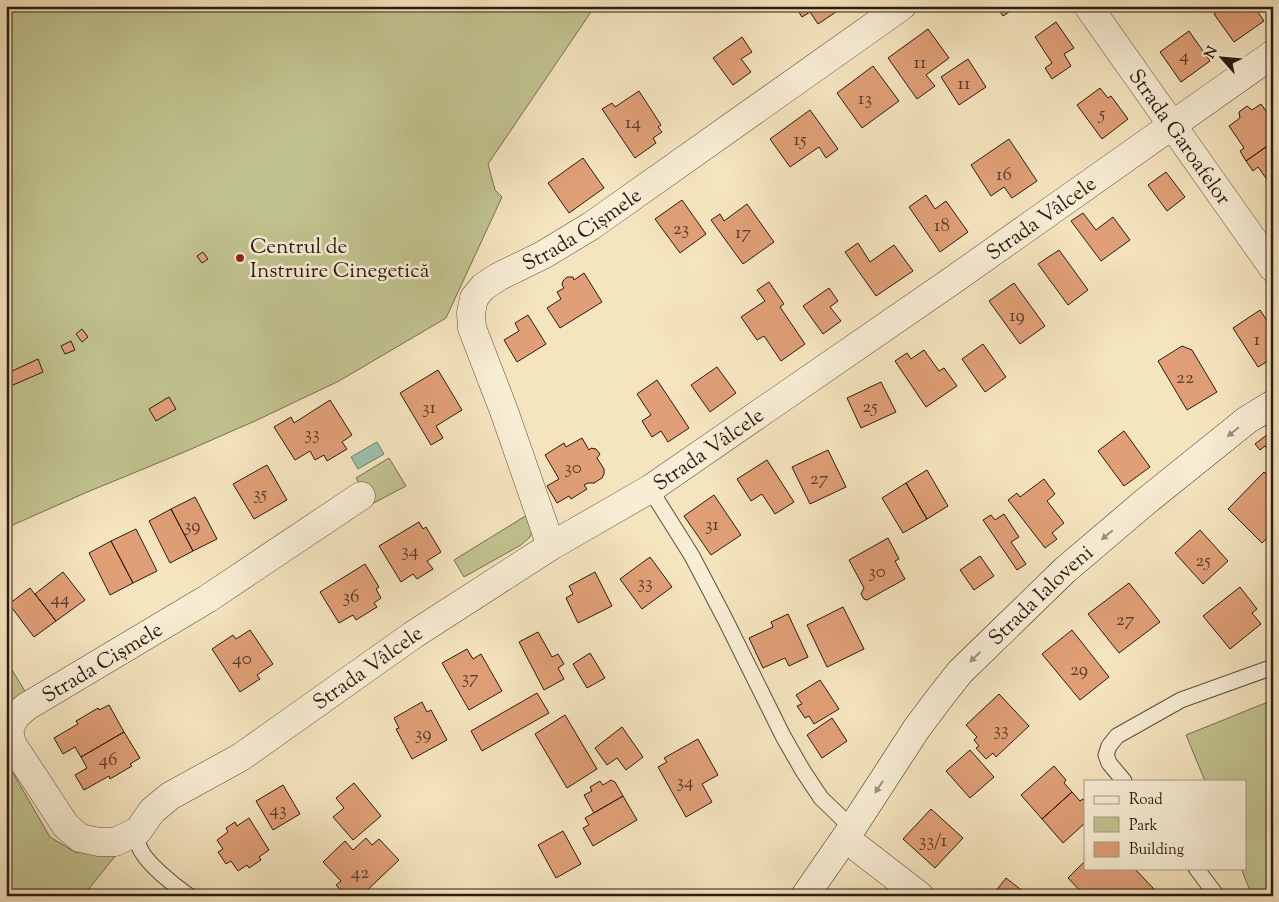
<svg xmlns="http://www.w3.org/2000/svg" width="1279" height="902" font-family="'Sorts Mill Goudy',serif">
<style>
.green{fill:#c1c38f;stroke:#766f51}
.water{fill:#9dc0ac;stroke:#6f7e6f}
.building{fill:#e09f77;stroke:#2b1b13}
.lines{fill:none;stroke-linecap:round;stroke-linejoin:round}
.lane-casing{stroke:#5e4e3e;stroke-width:17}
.street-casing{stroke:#5e4e3e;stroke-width:29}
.secondary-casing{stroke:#2b1b13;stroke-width:29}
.lane{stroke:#f8eed5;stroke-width:15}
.street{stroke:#f8eed5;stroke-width:28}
.secondary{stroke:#f8eed5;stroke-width:28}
.oneway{fill:#9c8f7e}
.poi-dot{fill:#8f2418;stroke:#f8eed5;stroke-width:2}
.labels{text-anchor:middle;stroke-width:5;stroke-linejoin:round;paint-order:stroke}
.number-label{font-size:19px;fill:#583c2c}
.street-label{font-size:21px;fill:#2b1b13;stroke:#f8eed5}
.poi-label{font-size:21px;fill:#2b1b13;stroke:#f8eed5;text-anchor:start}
</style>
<rect width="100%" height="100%" fill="#f5e5bf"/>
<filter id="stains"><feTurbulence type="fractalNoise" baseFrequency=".004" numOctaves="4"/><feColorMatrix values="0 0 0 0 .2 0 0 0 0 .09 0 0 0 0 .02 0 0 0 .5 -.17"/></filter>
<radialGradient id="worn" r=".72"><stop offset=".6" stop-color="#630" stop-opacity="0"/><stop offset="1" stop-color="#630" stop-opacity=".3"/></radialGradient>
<path class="green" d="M6,6h589l-107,158 7,26 7,7 -56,121 -107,63 -84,40 -73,32 -97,40 -79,35z
M389,458l17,28 -34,18 -16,-26z
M527,515l6,13 -3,9 -9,8 -57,32 -10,-17z
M6,660l20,33 -20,14z
M1273,700v196h-21l-11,-28h4v-87h-40l-19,-46z
M6,761l44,76 25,15 41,3 -33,41h-77z"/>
<path class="water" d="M377,442l7,12 -26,15 -7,-12z"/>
<path class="building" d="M795,6h37l4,6 -18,12 -8,-12 -8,5z
M996,6h22l-15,10z
M1225,6h21l4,5 5,-3 9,13 -30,21 -20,-28z
M1056,22l18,26 -10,6 7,12 -19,13 -7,-11 7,-5 -17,-26z
M928,29l21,29 -23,17 9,11 -18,13 -29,-41z
M1189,31l21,30 -29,21 -21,-30z
M742,37l10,15 -11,7 10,13 -18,13 -20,-27z
M968,59l18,28 -27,18 -18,-28z
M873,66l26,35 -37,27 -25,-35z
M1100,88l8,10 3,-2 17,23 -26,20 -25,-34z
M639,91l22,34 -3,2 4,5 -9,6 3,5 -21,15 -33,-49 10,-6 3,4z
M1261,104l12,17v21l-27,19 -6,-10 4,-3 -15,-22 11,-8 -1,-6 8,-6 5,4z
M810,110l28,39 -12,9 -7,-11 -29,20 -20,-28z
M1009,139l28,42 -25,17 -8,-11 -13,9 -20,-31z
M1273,142v46l-15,-21 -5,4 -7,-10z
M583,158l21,30 -35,25 -21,-30z
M1166,172l19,25 -18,14 -19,-26z
M926,195l9,14 11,-8 22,31 -28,20 -31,-45z
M682,200l24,34 -26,19 -25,-34z
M747,204l27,38 -31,22 -32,-44 9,-6 4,7z
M1083,213l13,17 17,-13 17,23 -29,21 -30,-40z
M858,243l12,19 24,-17 19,26 -37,25 -31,-44z
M1059,250l29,40 -20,15 -30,-41z
M203,252l5,7 -6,4 -5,-7z
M584,273l18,29 -42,26 -13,-20 14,-9 -4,-7 7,-4 -2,-3 1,-4 4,-4h6l1,3z
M769,282l15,22 -4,3 25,37 -24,17 -17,-25 -7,4 -16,-23 24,-16 -8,-11z
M1014,283l31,43 -25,18 -31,-43z
M829,288l9,13 -8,6 11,14 -18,13 -20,-28z
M1260,310l13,20v28l-15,9 -25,-39z
M528,315l18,29 -29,18 -13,-22 15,-9 -4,-8z
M82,329l6,8 -6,5 -6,-8z
M71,341l4,9 -10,4 -4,-8z
M983,344l23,33 -21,15 -23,-33z
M1182,346l10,4 25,42 -30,18 -29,-49z
M924,350l15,21 5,-3 13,18 -31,21 -31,-46 12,-8 4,6z
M38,359l5,13 -37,16v-14z
M717,367l19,26 -26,19 -19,-27z
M438,370l24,40 -26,16 7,12 -12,7 -31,-52z
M657,380l32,48 -21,14 -7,-11 -9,6 -10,-16 9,-6 -14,-21z
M881,382l15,30 -35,16 -14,-30z
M169,397l7,12 -20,12 -7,-12z
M330,400l22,35 -10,7 5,7 -20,12 -3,-6 -9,5 -5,-9 -15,9 -21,-33 17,-10 3,6z
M1273,430v26l-8,-10 -5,4 -5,-6z
M1124,431l26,36 -26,19 -26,-35z
M582,438l7,12 2,-2 5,1 4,5 -3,4 7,11v5l-2,4 -8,5h-6l-4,2 3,4 -16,10 -2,-3 -12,7 -10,-17 12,-7 -14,-24 19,-12 2,4z
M828,450l18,37 -36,17 -18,-37z
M767,460l27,42 -19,12 -13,-20 -11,7 -14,-22z
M267,465l20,35 -33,19 -21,-35z
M927,470l21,36 -21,13 -21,-36z
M1264,472l9,8v52l-11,11 -34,-34z
M1044,479l11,15 -8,7 17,22 -12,10 5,6 -12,9 -37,-48 9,-7 3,4z
M906,483l21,36 -24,14 -21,-35z
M714,495l27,40 -30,20 -27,-39z
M195,497l22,42 -24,12 -22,-42z
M171,509l22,42 -23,12 -21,-42z
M1004,514l15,23 -8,5 15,22 -9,6 -34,-50 8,-5 4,5z
M419,522l4,7 3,-2 15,25 -14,9 6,8 -16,10 -4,-5 -12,8 -22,-36z
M136,529l21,42 -24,12 -22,-42z
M1200,530l28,31 -25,23 -28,-31z
M888,538l11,21 -4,2 10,18 -38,21 -3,-1 -3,-5 3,-6 -15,-28z
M111,541l22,42 -23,12 -21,-42z
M980,556l14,20 -20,14 -14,-20z
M650,557l22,30 -30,22 -22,-30z
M365,564l14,23 -3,2 5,9 -7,5 3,4 -21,13 -3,-5 -14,8 -19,-31z
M63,572l22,28 -29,21 -21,-27z
M595,572l17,34 -34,17 -12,-25 7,-4 -4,-8z
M1129,583l31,39 -41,31 -31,-39z
M1240,587l17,22 -5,4 9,11 -31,25 -27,-33z
M30,588l26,33 -22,16 -25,-33z
M843,607l21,42 -37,18 -20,-42z
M788,614l20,43 -19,9 -4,-8 -22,10 -14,-30 24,-11 -2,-5z
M250,630l23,34 -16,11 3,4 -20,13 -28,-43 21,-14 3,4z
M1072,630l37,47 -29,23 -38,-46z
M538,632l14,25 6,-3 6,10 -6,4 6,11 -20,11 -25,-48z
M467,649l6,10 8,-5 21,37 -33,19 -27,-47z
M590,653l15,25 -18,10 -14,-24z
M820,680l19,29 -25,15 -5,-8 -4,2 -8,-12 5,-2 -6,-9z
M537,693l12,20 -67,38 -11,-20z
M999,694l30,32 -33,31 -3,-4 -7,6 -10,-11 3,-2 -5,-6 3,-3 -11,-12z
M422,702l5,10 4,-2 16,30 -35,19 -16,-30 3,-1 -5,-10z
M109,705l15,27 -43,25 -6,-10 -12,7 -9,-16 24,-14 -2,-3 22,-13 1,2z
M565,715l32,54 -30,19 -32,-54z
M832,718l15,23 -25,17 -15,-23z
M622,727l21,30 -17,13 -9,-12 -10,7 -12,-17z
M124,732l16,26 -10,6 2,2 -22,13 -1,-3 -25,14 -9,-15 12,-7 -6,-11z
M698,739l20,36 -16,9 10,18 -26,15 -28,-50 9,-5 -3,-4z
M970,750l24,27 -24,21 -24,-27z
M1054,766l12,14 -2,3 8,9 -30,27 -21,-24z
M611,780l4,2 8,14 -29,17 -10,-18 8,-4 -2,-4 10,-6 3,4z
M354,783l27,33 -28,24 -20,-23 11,-9 -8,-10z
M283,785l17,29 -27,16 -17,-29z
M1072,792l8,9 3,-2 2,3v21l-22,20 -21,-24z
M623,796l14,24 -44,26 -10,-18 6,-3 -4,-7z
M931,809l32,29 -28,30 -32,-29z
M249,818l20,32 -10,7 2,3 -12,8 -2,-3 -9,6 -7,-10 -5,3 -8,-12 5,-3 -6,-9 11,-8 -2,-4 9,-6 2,4z
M563,831l18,33 -25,14 -18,-33z
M366,838l6,7 7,-6 20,21 -38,36h-15l-10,-11 5,-4 -18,-19 22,-21 8,9z
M1085,861v7h49l20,21 -7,7h-46l-4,-6 -6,6h-6l-17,-18z
M1006,878l23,18h-37z"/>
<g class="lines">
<g class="lane-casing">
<path id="lane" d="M650,489l42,67 33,63 58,117 20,35 18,27 31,30
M1124,781l-15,-18 -3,-8 3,-9 8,-10 64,-36 92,-33
M138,831c0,4 -1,11 1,15 5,16 36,40 50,50
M1196,868l21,28"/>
</g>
<g class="street-casing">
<g id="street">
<path id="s1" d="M1088,6l185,262"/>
<path id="s2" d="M361,496l-154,103 -181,108 -11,10 -6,13 3,14 54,82 14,12 19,4h16l23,-11 14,-20 18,-15 71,-39 172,-122 138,-89 99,-57 303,-209 320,-226"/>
<path id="s3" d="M551,546l-47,-135 -32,-83 -1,-15 3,-15 9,-11 15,-10 45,-22 48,-29 311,-220"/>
<path d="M845,838l75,58"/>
</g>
</g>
<g class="secondary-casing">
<g id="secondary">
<path id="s4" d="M805,896l47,-68 65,-100 24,-32 19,-24 105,-102 80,-68 102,-82 26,-16"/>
</g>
</g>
<use href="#lane" class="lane"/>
<use href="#street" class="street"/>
<use href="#secondary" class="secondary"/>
</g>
<defs><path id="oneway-solid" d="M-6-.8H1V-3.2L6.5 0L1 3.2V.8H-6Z" transform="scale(1.25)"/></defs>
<g class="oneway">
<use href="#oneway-solid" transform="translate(1233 432) rotate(141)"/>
<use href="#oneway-solid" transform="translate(1107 535) rotate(140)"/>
<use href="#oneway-solid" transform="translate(975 657) rotate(136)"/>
<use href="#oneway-solid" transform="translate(879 787) rotate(123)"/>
</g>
<circle class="poi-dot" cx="240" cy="258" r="5"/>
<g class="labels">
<g class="number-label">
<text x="1184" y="61">4</text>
<text x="920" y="68">11</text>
<text x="964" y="89">11</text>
<text x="865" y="104">13</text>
<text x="1102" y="119">5</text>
<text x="633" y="128">14</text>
<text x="800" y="145">15</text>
<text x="1004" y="180">16</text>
<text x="942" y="231">18</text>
<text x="681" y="234">23</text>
<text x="743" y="238">17</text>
<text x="1017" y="321">19</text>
<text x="1257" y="345">1</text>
<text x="1185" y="383">22</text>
<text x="870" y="412">25</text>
<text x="429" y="413">31</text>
<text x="312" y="439">33</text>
<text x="573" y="473">30</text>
<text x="819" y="484">27</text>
<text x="260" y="499">35</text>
<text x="712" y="530">31</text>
<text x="192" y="531">39</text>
<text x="410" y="556">34</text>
<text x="1203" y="566">25</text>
<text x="877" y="577">30</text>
<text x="645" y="588">33</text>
<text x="351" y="602">36</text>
<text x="60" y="604">44</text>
<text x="1125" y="625">27</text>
<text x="242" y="664">40</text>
<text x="1079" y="675">29</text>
<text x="470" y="683">37</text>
<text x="1001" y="735">33</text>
<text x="423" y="739">39</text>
<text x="108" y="765">46</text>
<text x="685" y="787">34</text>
<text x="278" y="815">43</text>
<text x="933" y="846">33/1</text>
<text x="360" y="878">42</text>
</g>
<g class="street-label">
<text dy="7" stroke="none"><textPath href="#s1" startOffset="160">Strada Garoafelor</textPath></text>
<text dy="7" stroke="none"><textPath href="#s2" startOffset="1711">Strada Vâlcele</textPath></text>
<text dy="7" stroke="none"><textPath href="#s3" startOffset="391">Strada Cișmele</textPath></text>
<text dy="7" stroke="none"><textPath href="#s2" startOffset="1306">Strada Vâlcele</textPath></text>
<text dy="7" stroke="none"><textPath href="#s4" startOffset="384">Strada Ialoveni</textPath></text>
<text transform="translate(102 662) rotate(-31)" y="7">Strada Cișmele</text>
<text dy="7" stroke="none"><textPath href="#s2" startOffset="901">Strada Vâlcele</textPath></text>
</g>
<g class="poi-label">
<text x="250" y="253">Centrul de<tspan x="250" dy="24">Instruire Cinegetică</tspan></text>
</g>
</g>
<rect width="1279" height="902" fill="none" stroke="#f5e5bf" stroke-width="25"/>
<rect x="8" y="8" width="1264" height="887" fill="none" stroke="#2b1b13" stroke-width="2.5"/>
<rect x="12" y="12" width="1254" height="877" fill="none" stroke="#2b1b13"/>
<rect x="1084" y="780" width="162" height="90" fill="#f8eed5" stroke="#a69a87"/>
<rect x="1094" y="796" width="25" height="8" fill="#f8eed5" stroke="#a69a87"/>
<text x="1129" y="804" font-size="15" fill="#2b1b13">Road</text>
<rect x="1094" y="817" width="25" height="15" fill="#c1c38f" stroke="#a69a87"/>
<text x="1129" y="830" font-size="15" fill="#2b1b13">Park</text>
<rect x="1094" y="842" width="25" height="15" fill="#e09f77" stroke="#a69a87"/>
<text x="1129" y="854" font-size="15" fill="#2b1b13">Building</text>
<g transform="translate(1222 58) rotate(297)" stroke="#f8eed5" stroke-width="4" paint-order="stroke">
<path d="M0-4L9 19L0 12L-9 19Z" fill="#2b1b13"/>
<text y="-8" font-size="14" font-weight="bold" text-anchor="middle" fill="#2b1b13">N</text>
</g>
<rect width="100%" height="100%" filter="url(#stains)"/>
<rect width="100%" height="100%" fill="url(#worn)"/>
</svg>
